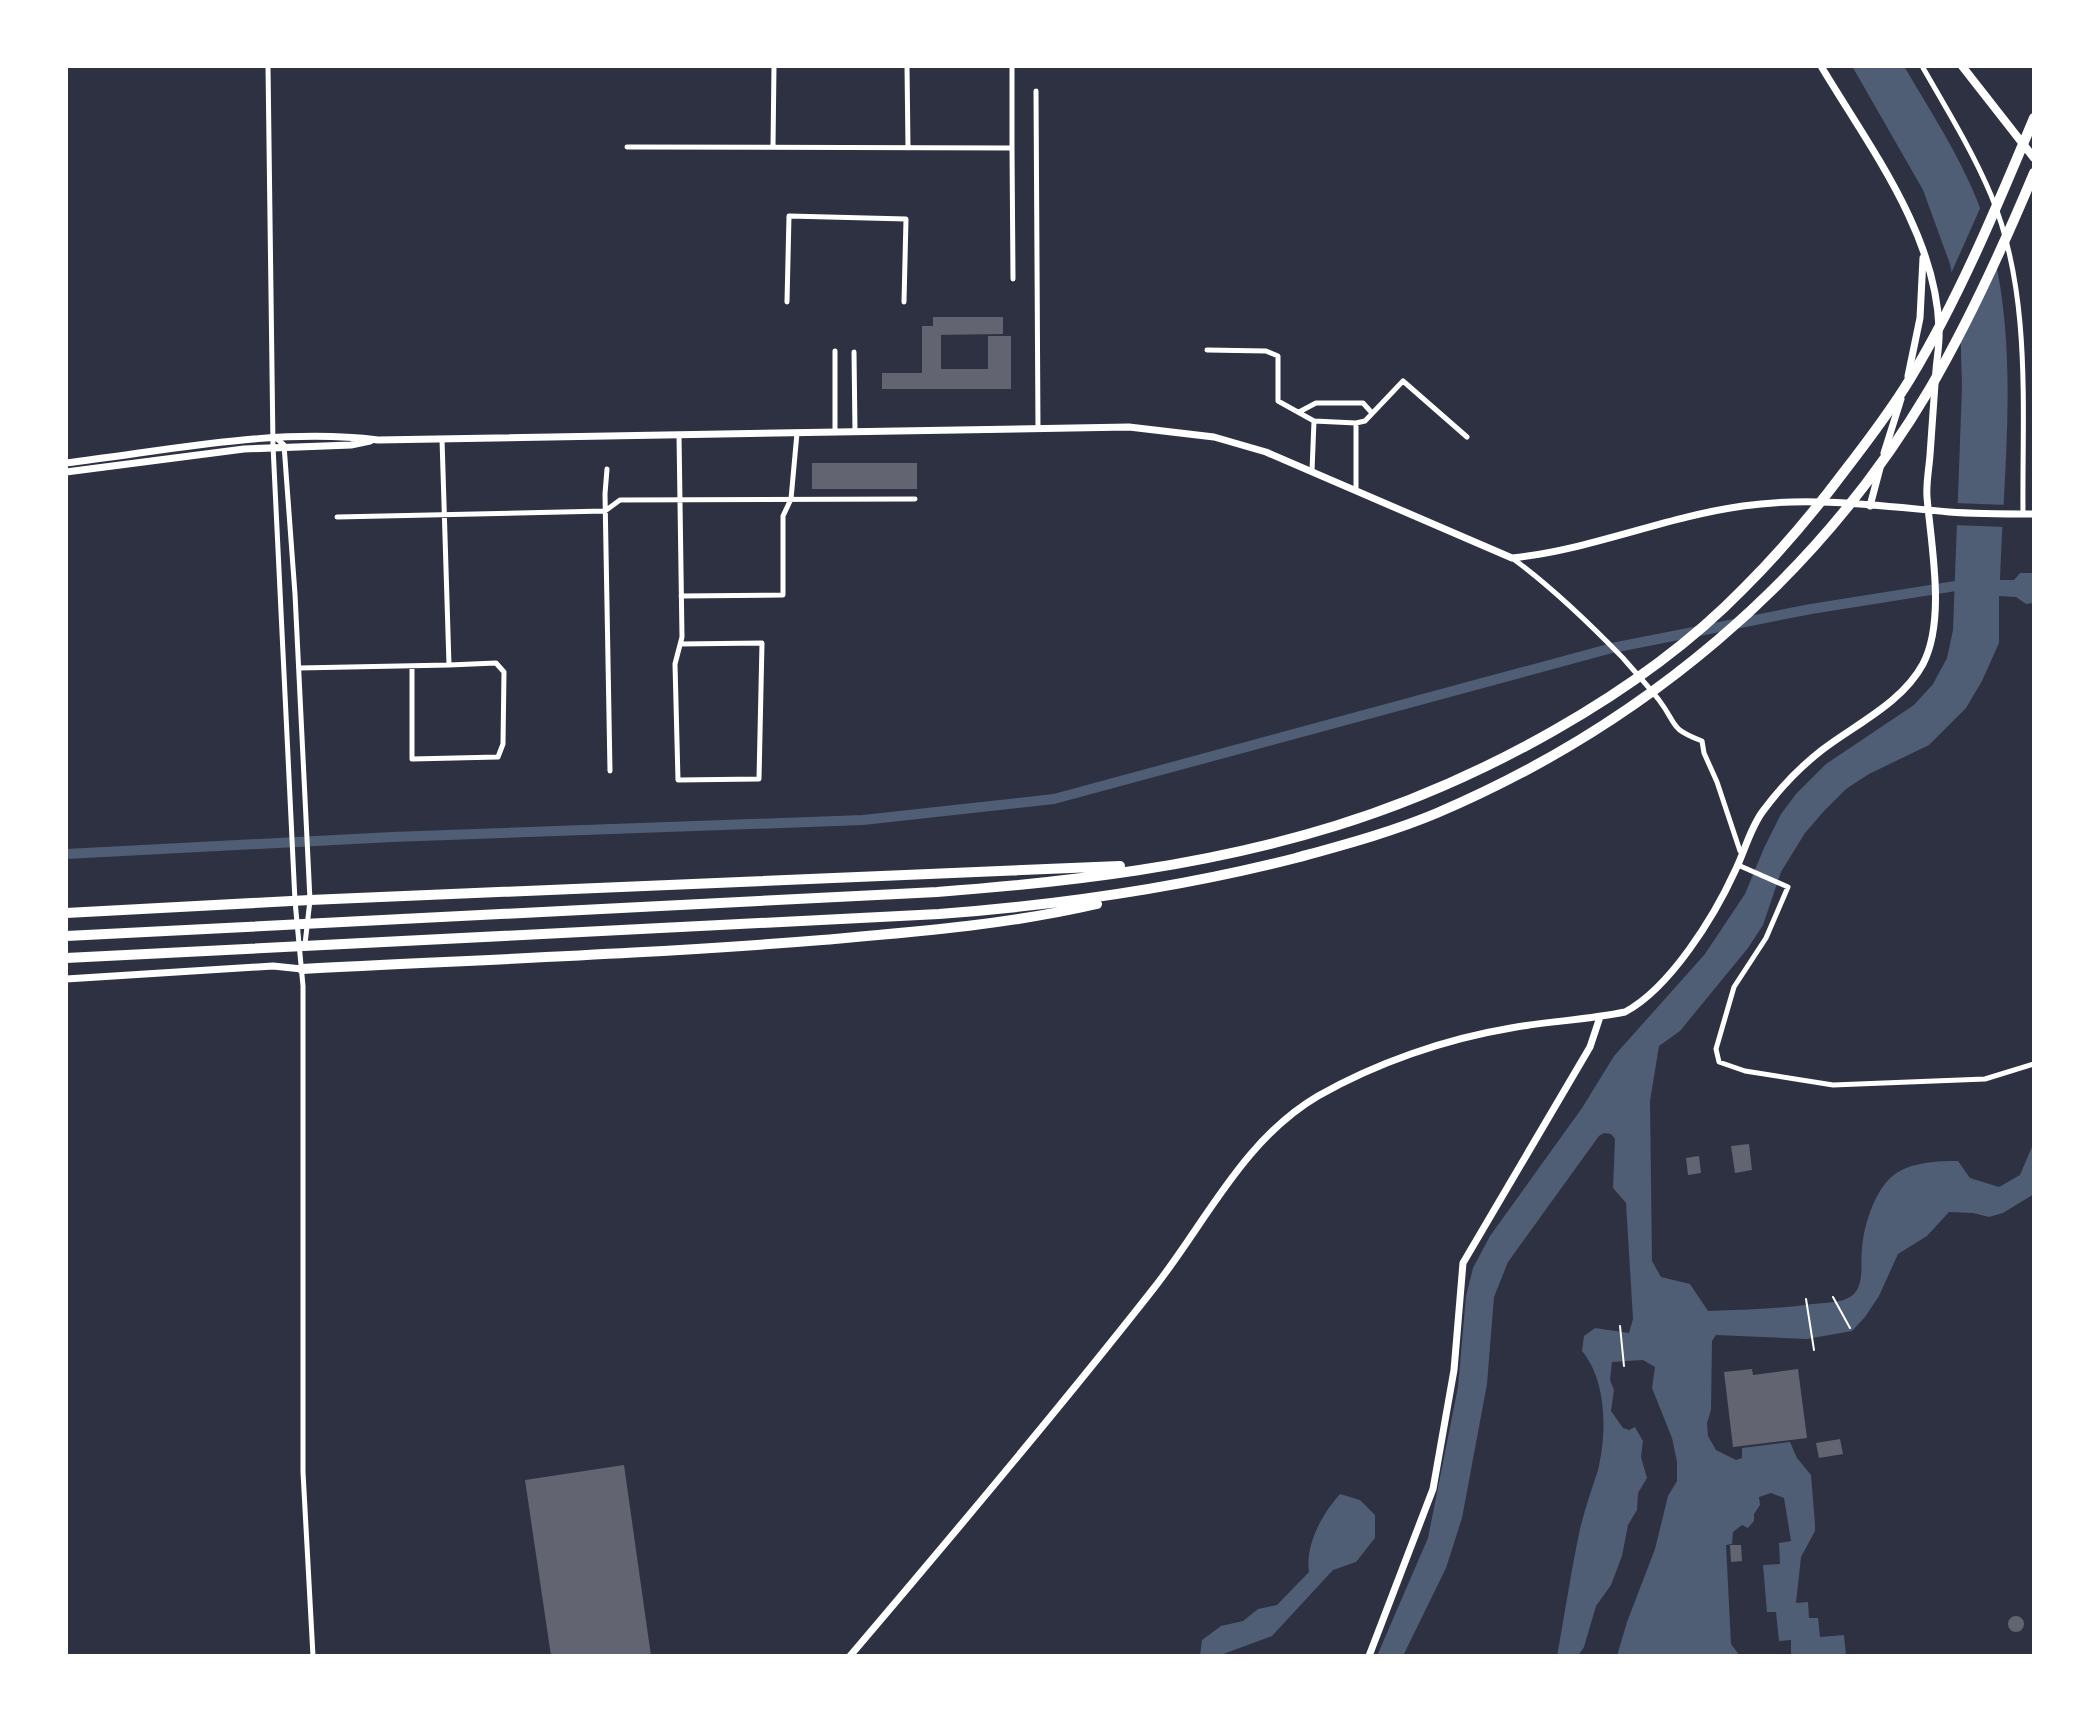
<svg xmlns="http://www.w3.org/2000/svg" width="2100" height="1722" font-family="'Asap Condensed',sans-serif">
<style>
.water{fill:#4f5d75}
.pier{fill:#2d3142}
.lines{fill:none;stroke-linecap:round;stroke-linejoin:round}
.canal{stroke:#4f5d75;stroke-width:10}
.building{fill:#626471}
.path{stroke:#fff;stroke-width:2}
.minor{stroke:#fff;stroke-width:5}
.tertiary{stroke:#fff;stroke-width:7}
.secondary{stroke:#fff;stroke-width:8}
.motorway{stroke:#fff;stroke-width:10}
</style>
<rect width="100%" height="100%" fill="#2d3142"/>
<path class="water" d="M1852,66h52c25,43 54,87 73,134 47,118 27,255 23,380h14l6,-7h14v30l-8,1 -10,-7 -17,-1v47l-17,38 -16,27 -37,37 -60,29 -23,15 -22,22 -19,22 -24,39 -18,53 -15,23 -68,83 -21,15 -9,55 2,160 9,16 29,7 18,27c35,-1 69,-2 104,-7 11,-1 26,-1 36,-6 18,-8 12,-35 14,-50 2,-24 14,-63 36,-76 16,-10 41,-11 60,-11l12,17 29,9 21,-12 14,-33v52l-31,19 -14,4 -16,-4 -24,-1 -22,24 -29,18 -19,42 -14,21 -13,14 -45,8 -91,-4 -4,6 -1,69 -4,13 1,13 8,14 20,10 6,-2v-10l48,-6 7,16 14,17 4,49v7l-14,26 -5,46 12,-1 1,16h9l2,19 24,-2 2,21h-55v-16l-12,1 -3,-29h-9l-4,-47 17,-1 -1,-21 12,-2 -7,-43 -13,-5 -12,4 1,8 -6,9v7l-6,7 -6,-3 -9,7 -1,12 -6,1 5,99 9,12h-123l10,-34 28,-73 13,-53 9,-15v-19l-5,-24 -20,-50 3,-21 -12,-7 -31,2 -2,18 4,10 -3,21 12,17 6,2 6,-3 8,14 -2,16 6,21 -9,15 -1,17 -9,15 -6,31 -11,29 -15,21 -12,41 -6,9h-21c8,-43 14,-85 23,-127 5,-21 12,-40 18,-59 9,-37 9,-89 -16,-119l2,-15 11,-8 34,5 4,-14 -7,-116 -13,-15 2,-49 -4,-5 -7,-1 -5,3 -91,126 -14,35 -7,87 -25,134 -16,50 -43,88h-26l51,-118 30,-151 8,-91 7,-28 17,-32 92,-128 32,-52 91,-102 40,-60 19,-46 17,-34 15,-20 30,-30 88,-59 19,-21 14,-26 6,-28 9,-243 -2,-70 -10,-53 -27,-74z
M1340,1494l20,6 15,15v23l-19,24 -23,8 -61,66 -54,20h-18l2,-16 19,-14 22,-5 15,-12 19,-4 32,-33c-4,-27 13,-58 31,-78z"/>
<path class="pier" d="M1982,204l16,47 -41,97 -1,-31 -7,-39z
M1954,503l53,2 -1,22 -53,-2z"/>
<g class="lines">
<path class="canal" d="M66,854l326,-17 471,-17 191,-21 558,-151 199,-39 157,-25"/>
</g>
<path class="building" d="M933,317h70v17l-70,1h8v34h47v-33h23v53h-129v-16h40v-47h11z
M812,463h105v26h-105z
M1749,1144l3,26 -17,3 -4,-27z
M1699,1156l2,17 -13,2 -2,-17z
M1752,1369l1,6 45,-6 9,69 -74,9 -9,-75z
M1840,1439l3,15 -24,4 -3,-15z
M624,1465l27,191h-100l-26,-176z
M1730,1545h11l1,16 -11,1z
M2008 1624a8 8 0 1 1 16 0a8 8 0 1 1-16 0Z"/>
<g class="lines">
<path class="path" d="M1833,1297l17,31
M1806,1299l8,51
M1620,1326l4,40"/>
<path class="minor" d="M268,66l5,380 22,455 8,85v486l10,184
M907,66l1,82
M1012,66v82
M1922,66c24,42 50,84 69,129 41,99 31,214 32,319
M1036,91l2,338
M627,147l385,1 1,131
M773,147l1,-81
M787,302l2,-86 117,3 -2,83
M1207,350l59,1 12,5v45l36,20
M854,352l1,80
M1299,412l17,-9h47l9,10
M1356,423l9,-2 38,-40 64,56
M835,432v-81
M679,435l3,202 -7,27 3,116 81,-1 3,-136 -82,1
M276,438l8,7 11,149 15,306 -5,44
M607,469l-2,25 5,277
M1312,471l2,-50 42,2v67
M337,517l268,-6 15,-11 295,-1
M1512,558c40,29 77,65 111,100 12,14 25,28 36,42 19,25 9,28 43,41l2,12 13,29 23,69
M681,596l102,-1v-79l8,-17 6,-66
M412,666v93l86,-2 5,-13 1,-72 -8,-9 -47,2 -7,-226
M299,668l150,-3
M1738,865l50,22 -22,51 -32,49 -18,62 3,13 26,9 88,14 152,-6 49,-15"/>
<path class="tertiary" d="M1908,376l12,-58 3,-60
M1884,453l17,-54
M66,463c101,-12 210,-36 312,-23l751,-13 85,10 52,15 246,106c78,-8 152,-41 231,-52 68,-10 138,0 206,6 28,2 57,2 85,2
M66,472l178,-23 107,-4 19,-4
M1870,506l10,-38
M66,979l207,-13 29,3
M850,1656c103,-121 206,-243 304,-368 52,-66 89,-148 164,-192 58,-33 127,-57 193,-68 38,-7 76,-8 114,-16 45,-24 89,-95 110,-141 10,-20 15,-43 28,-60 17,-23 37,-44 59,-61 34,-26 80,-47 101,-86 23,-44 8,-119 4,-167 -1,-14 2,-28 3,-42 2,-28 4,-57 6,-85 1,-13 4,-28 3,-42 -3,-95 -71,-183 -118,-262
M1369,1656l64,-167 21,-119 9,-107 127,-216 10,-30"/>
<path class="secondary" d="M1962,66l72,92"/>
<path class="motorway" d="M66,913l244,-13 810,-34
M66,936l871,-44c134,-10 269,-26 398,-66 142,-44 305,-131 409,-238 36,-36 69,-75 99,-115 24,-31 47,-61 67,-94 50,-83 87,-173 124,-261
M66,958l873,-44c121,-9 239,-26 357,-56 47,-13 96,-26 141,-45 204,-87 379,-232 492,-423 41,-70 74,-143 105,-217
M302,969c173,-9 347,-15 520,-29 92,-8 184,-15 275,-36"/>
</g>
<rect width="2100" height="1722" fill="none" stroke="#ffffff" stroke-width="136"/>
</svg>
